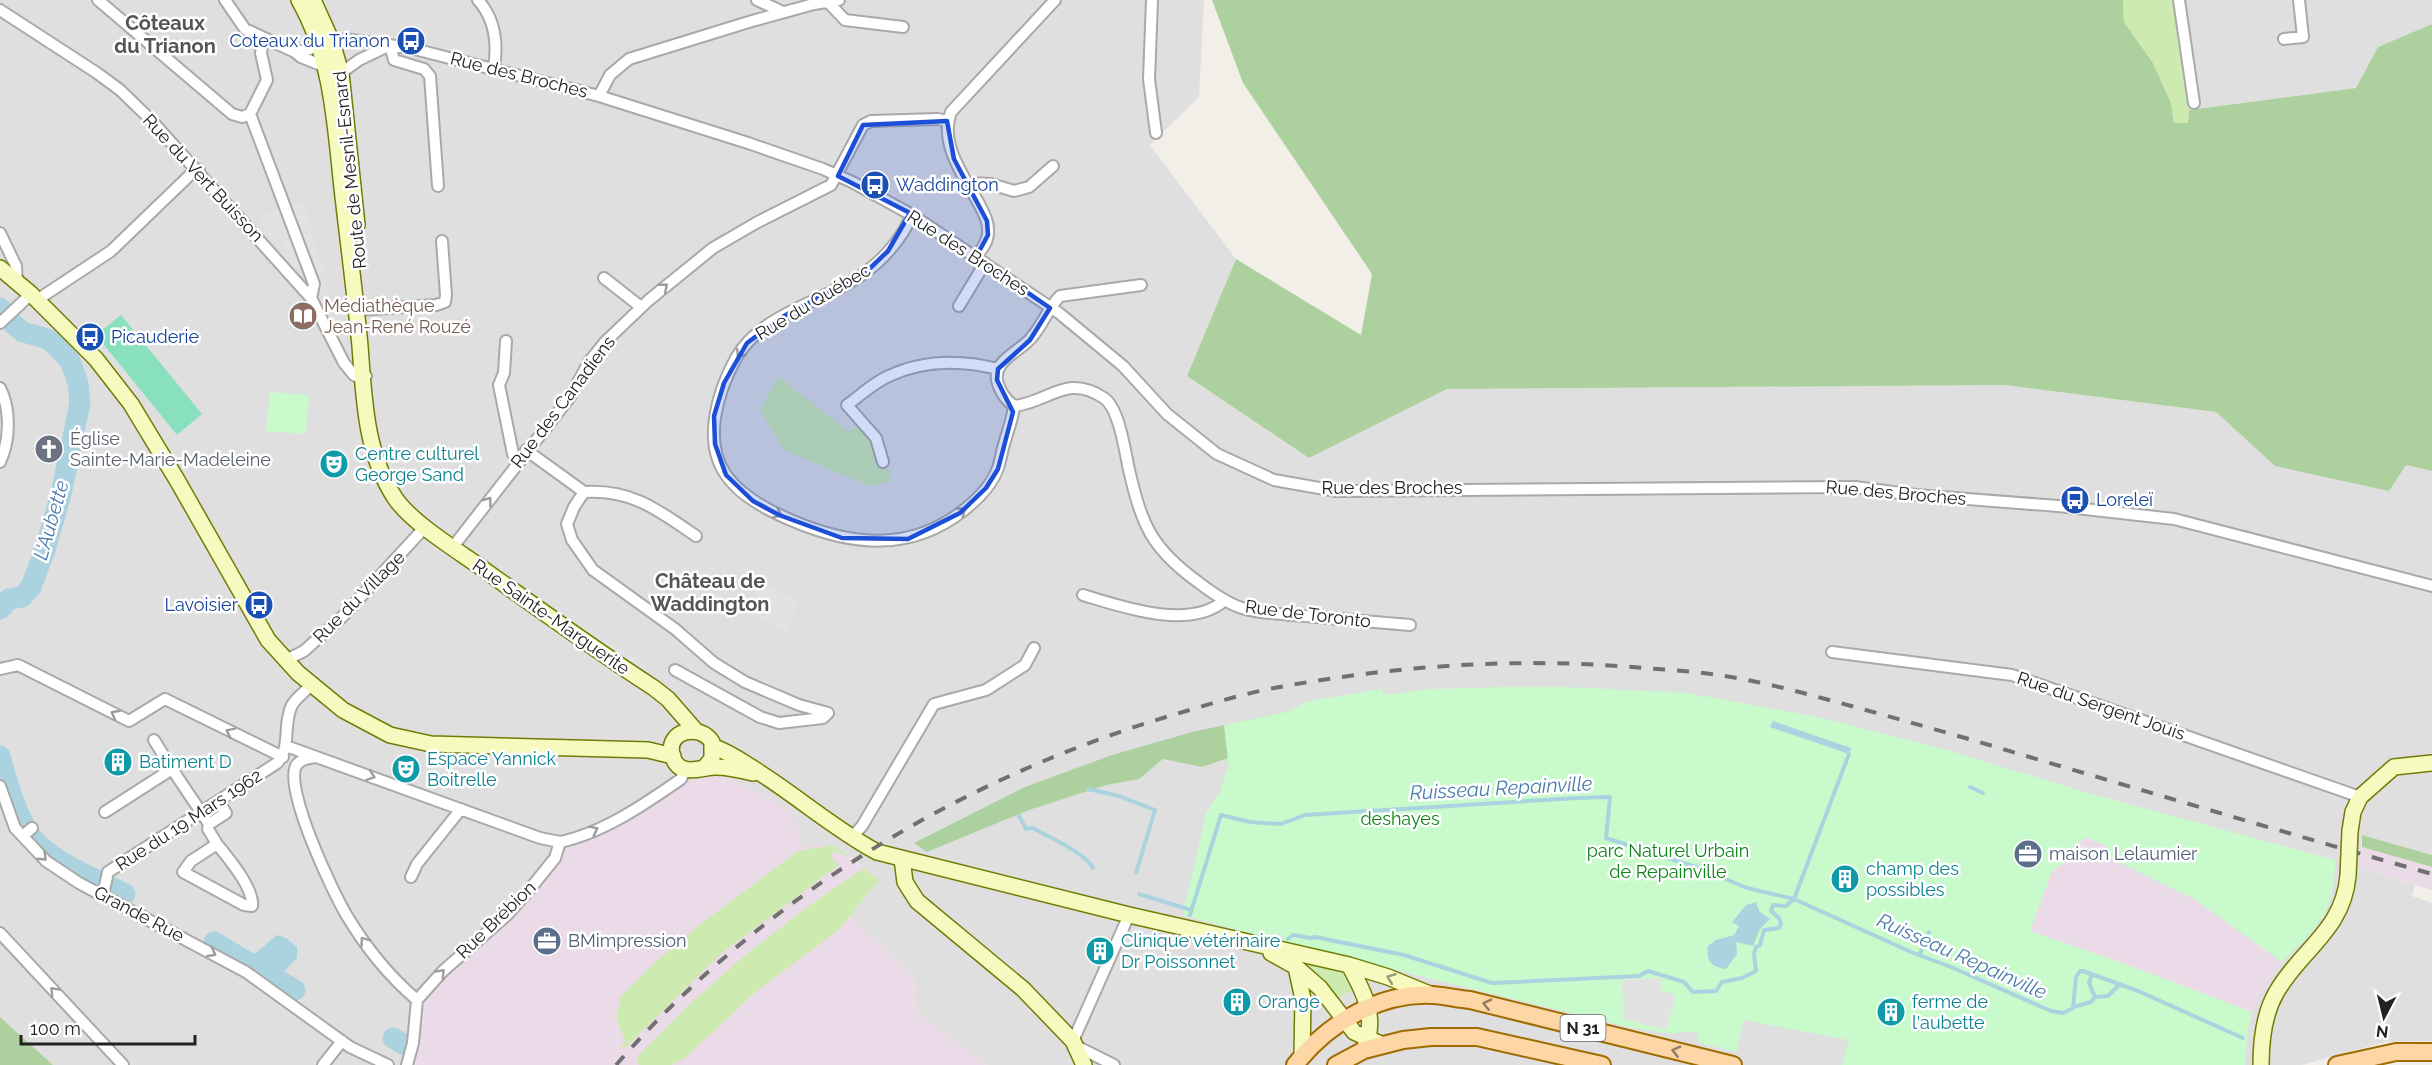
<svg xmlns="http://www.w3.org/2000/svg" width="2432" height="1065" font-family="Raleway,sans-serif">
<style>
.residential{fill:#e0dfdf}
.industrial{fill:#ebdbe8}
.grass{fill:#cdebb0}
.forest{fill:#add19e}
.park{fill:#c8facc}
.pitch{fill:#88e0be}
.parking{fill:#e2e2e2}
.water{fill:#aad3df}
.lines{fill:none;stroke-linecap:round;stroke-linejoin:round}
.stream{stroke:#aad3df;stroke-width:4}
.river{stroke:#aad3df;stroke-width:21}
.street-casing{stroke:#a9a9a9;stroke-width:14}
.secondary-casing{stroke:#707d05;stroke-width:18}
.primary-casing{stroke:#a06b00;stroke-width:20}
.street{stroke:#fff;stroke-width:10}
.secondary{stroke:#f7fabf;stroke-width:15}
.primary{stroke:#fcd6a4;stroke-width:16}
.rail{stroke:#707070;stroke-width:4;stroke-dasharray:12 12;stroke-linecap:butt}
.secondary-bridge-casing{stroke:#707d05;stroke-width:18;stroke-linecap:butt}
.secondary-bridge{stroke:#f7fabf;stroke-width:15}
.oneway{stroke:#9c9c9c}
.oneway2{stroke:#979978}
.oneway3{stroke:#8f7c63}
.marked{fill:#1d4ed8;fill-opacity:0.2;stroke:#1d4ed8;stroke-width:4.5;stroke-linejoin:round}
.labels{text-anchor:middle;stroke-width:5;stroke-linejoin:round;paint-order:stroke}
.shield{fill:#fff;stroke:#646464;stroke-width:1.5}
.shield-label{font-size:16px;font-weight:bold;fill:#222}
.transit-label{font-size:18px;fill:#164399;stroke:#fff;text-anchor:start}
.street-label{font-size:18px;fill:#222;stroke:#fff}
.education-label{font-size:18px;fill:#785e54;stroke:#fff;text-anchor:start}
.worship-label{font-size:18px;fill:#5b616d;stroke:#fff;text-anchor:start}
.culture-label{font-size:18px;fill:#0d838f;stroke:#fff;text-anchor:start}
.park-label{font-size:18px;fill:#0c8416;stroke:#fff}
.service-label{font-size:18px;fill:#4e5e75;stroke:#fff;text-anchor:start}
.neighbourhood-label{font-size:20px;font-weight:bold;fill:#555;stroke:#fff}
.water-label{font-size:20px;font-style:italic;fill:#4a7aab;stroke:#fff}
</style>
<rect width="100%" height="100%" fill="#f2efe9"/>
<path class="residential" d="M0,0h1204l-5,97 -49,48 86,114 -49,117 122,82 138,-69 558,-4 211,27 59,54 131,-1 26,6v384l-70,-20 -2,32 55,18 -3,11 20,7v138l-47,1 -83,23h-1315l-71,-52 -2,-36 -64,-60 29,-37 -29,-23 -50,-10 -2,-21 -391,239h-354l-53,-48z
M2173,0h259v24l-54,23 -22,41 -167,22z"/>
<path class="industrial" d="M719,774l41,19 32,21 6,12 2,21 33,-2 46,35 -29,37 64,60 2,36 71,52h-580l10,-65 91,-86 49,-63 15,-12 97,-52z
M2084,836l23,10 -3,9 90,44 88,63 -18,25 -12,25 -113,-43 -109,-38 22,-60 18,-12z
M2362,847l70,19v24l-72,-23z"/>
<path class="grass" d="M2123,0h50l16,110 -1,13h-14l-3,-20 -18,-40 -29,-41z
M779,377l69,54 10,-5 16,18 6,21 8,1 3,16 -22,4 -87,-37 -22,-40z
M833,845l17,12 -15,-5 -4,1 3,8 5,4 -117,88 -96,94 -6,1 5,-7 -9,-24 5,-21 32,-32 45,-38 100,-75z
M864,868l15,12 -39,49 -82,61 -74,69 -13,6h-32l-3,-7 57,-57 50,-44 64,-50z
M1289,955l55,16 13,17 -20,11z"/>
<path class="forest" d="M1212,0h911l1,22 29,41 18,40 3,20h14l1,-13 167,-22 22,-41 54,-23v447l-26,-6 -17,26 -114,-25 -59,-54 -211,-27 -558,4 -138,69 -122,-82 49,-117 125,76 11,-61 -129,-191z
M1286,712l-55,45 -29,10 -39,-8 -24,20 -33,6 -77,25 -102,42 -13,-9 111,-56 87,-32 80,-23z
M2362,835l70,20v12l-70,-20z
M0,1017l53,48h-53z"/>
<path class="park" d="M270,392l39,3 -3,39 -40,-3z
M1502,687h64l121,6 136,25 124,32 148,45 240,65c0,52 -17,67 -53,102l-88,-63 -90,-44 3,-9 -22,-9 -9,10 -6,12 -18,12 -22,60 109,38 113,43 -4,15 -3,38h-403l7,-25 -105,-20 -8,32 -36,-9 -3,-10 -8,-2c-17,7 -38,-2 -57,-3l-347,-85 -3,-7 -8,-2 -5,5 -86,-24 23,-102 14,-22 7,-21 2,-1 -5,-44 62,-13 22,-11 74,-12 2,6 47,-6z"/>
<path class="pitch" d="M121,315l81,99 -25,21 -81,-100z"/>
<path class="parking" d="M303,202l9,26 -12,5 2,1 8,-2 14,39 -4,2 6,16 -3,6 -16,-15 -6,-14 -8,3 -10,-27 8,-3 -1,-3 -16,6 -3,-8 -4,2 -7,-20z
M489,562l72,50 85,54v6l-35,-21 -128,-88z
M757,583l42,16 -12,31 -41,-16z
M1662,978l-2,11 16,6 -10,35 -42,-11 -2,-39z"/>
<path class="water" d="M1773,721l78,27 -2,6 -79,-27z
M1756,902l3,9 11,8 -10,10 -7,17 -17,-4 1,12 -11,15c-15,-2 -20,-8 -18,-23l8,-6 18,-5 5,-9 -7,-4 14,-17z
M277,935l9,3 11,9v11l-12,13 -10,-2 -23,-13z"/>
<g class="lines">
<path class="stream" d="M1970,787l13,6
M1088,789l31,7 36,14 -19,63
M1019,816l7,13 7,-1c17,10 51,24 60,40
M1139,894l52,16
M1190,915l31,-100 29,7 31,2 24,-9 271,-17 34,-1 -4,41 93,30 48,20 47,11 55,-145
M1288,939l5,-4 17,3 5,-1 89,18 88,28 147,-7 9,-5 36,11 9,10 23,-1 6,-9 20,-4 14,-7 -2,-17 2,-7 4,-2 4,-15 15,-2 2,-4 -2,-6 -8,-7 2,-6 13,1 8,-7 117,53 40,15 100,44 12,2 10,-5 3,-31 4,-6h3l55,20 105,47
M1920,954l9,-22
M2092,974l-3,9 6,14
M2073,1007l18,-5 4,-5 13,-1 12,-12"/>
<path class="river" d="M0,308l13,16 10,8 25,7 10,9 12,13 8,22 2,20 -19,91 -16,56 -14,37 -9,10 -13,2 -9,10
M0,756c7,26 19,71 39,89 24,22 58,34 86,49
M214,942l81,48
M393,1038l12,7"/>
<g class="street-casing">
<path id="street" d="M98,0l134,114 10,3 8,-3
M225,0l20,29 50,23 6,5 40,16 18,-13 31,-15
M478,0c17,19 20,42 16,67
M757,0l26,12
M1152,0l-3,79 7,54
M2179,0l15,103
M828,2l17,18 58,7
M0,10l97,63 23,17 31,30 160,178 33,65 10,12 4,2 8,-1
M263,38l-2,15 6,27 -17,34 64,170 -3,14
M2284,39l19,-2 -4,-37
M390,45l4,15 30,9 6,7 8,110
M295,52c20,-2 33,-11 50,-13l65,9 189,48 149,47 75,26 29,13 60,33 147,98 64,53 44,48 50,40 57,26 62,11 519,-4 61,8 142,11 116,13 258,67
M599,96l11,-21 19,-16 123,-38 62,-17 25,-4
M967,183l24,1 23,7 15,-4 24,-21
M912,215c-3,4 -4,7 -6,12 -9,16 -24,33 -39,44 -40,31 -104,40 -131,87 -18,33 -34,83 -10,117 15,22 43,36 67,46 59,25 118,31 171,-11 14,-11 28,-25 34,-42 3,-9 4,-18 7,-27 3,-11 8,-23 9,-35
M0,233l16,33 1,17
M976,257c5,-7 12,-15 12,-24 1,-12 -5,-21 -10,-31 -15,-27 -39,-59 -27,-90l104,-112
M604,278l37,29
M37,300l74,-49 81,-78 7,-3
M959,306l26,-43
M357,310l79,-5 9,-3 1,-7 -4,-54
M0,323l31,-29
M506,341l-2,32 -5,12 14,69 5,7
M0,388c11,21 10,53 0,74
M1014,406c36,-4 52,-33 90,-8 15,10 21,53 25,72 13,55 22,78 69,112 13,10 28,21 44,26 19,6 43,6 63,8 35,3 70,6 105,9
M1014,406c-9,-7 -12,-12 -16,-22 -8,-23 22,-32 33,-46 12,-13 17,-30 29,-42l81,-11
M526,450l58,42 -10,15 -7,17 5,16 21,30 82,59 39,34 31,19 54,23 29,8 -5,5 -44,5 -19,-6 -85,-47
M883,462l-7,-24 -29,-33c13,-9 27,-23 42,-29 34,-16 73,-16 109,-7
M584,492c48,-3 74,18 112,44
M452,548l118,-151 19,-35 17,-21 43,-41 64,-52 43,-25 75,-38 32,-60 8,-4 67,-2 9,2
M1083,595c40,12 107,36 142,5
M1832,652l180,23 348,122
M286,660l18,-9 38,-34 84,-91
M0,669l18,-4 111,56 36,-22 118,58
M154,740l18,29
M286,746l254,92 20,4
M316,757c-8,1 -16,2 -20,9 -12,23 37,127 51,150 18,30 43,61 70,84
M0,786l15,42 31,33 33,22 167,89 104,75 38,18
M105,812l67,-43 37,55 17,-11 -8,-12
M209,824l-1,5 9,15 -26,17 -8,11 61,33 8,1c2,-18 -24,-48 -35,-62
M23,836l9,-8
M852,837l10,-11 72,-122 52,-14 39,-25 9,-17
M411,877l6,-13 44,-55
M103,895l5,-23 169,-109c15,-16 5,-38 15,-58 4,-7 14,-14 20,-21
M0,933l123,132
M1073,1041l56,-126
M1076,1046l38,19
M323,1065l19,-24
M407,1065l6,-22 4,-43 26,-29 65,-57 22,-25 25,-31 5,-16c43,-9 85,-38 121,-63l4,-9"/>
</g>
<g class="secondary-casing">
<path id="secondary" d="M299,0c33,58 36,123 43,188 6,53 13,105 18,158 4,51 5,107 35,152 16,24 60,51 84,68 58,42 115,83 175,122l14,11 27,31
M313,0l19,42 9,31 16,152
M0,268l31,26 65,65 35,45 46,76 91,160 30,33 45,37 47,25 41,9 217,6 25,6
M713,747c15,4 28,14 41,22 42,26 80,60 123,83l252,63 220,50 39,12 44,18
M704,768l8,-9v-17c-12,-19 -46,-12 -40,13 7,24 28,12 44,12 13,0 25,3 37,6
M2350,831l3,-19 7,-15 34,-30 38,-4
M902,859l3,23 12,19 106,88 50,52 11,24
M1271,953l25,14 24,21 34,44 29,13
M1349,965c15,27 28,52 16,82
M1296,967l7,32 -1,57
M2261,1065c0,-24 3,-51 15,-72 24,-43 67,-62 72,-117"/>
</g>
<g class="primary-casing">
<path id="primary" d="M1295,1065c32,-41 84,-73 138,-70 13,1 25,4 37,5l263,65
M1336,1065l28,-15 39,-10 28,-3h46l125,28
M2337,1065l59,-13h36"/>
</g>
<use href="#street" class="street"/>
<use href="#secondary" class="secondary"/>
<use href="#primary" class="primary"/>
<path class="rail" d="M616,1065c147,-168 346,-288 560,-351 34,-10 69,-21 104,-27 120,-22 242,-30 363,-19 29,2 59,4 88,9 42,7 83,19 124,30 54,15 108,30 161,46 139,41 277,82 416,121"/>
<g class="secondary-bridge-casing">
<path id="secondary-bridge" d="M2348,876l2,-45"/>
</g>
<use href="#secondary-bridge" class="secondary-bridge"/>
</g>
<defs><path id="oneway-chevron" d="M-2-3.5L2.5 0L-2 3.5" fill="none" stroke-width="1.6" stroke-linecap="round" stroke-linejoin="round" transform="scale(1.5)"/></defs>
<g class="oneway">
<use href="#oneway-chevron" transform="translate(664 287) rotate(-39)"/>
<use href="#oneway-chevron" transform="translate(740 354) rotate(123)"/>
<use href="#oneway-chevron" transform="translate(488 501) rotate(-53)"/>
<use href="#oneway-chevron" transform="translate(962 511) rotate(-36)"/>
<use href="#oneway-chevron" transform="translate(778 514) rotate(26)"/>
<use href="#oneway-chevron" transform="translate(115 714) rotate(-152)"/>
<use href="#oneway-chevron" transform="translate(230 732) rotate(-154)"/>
<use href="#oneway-chevron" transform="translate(371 776) rotate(19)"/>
<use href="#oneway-chevron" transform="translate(594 830) rotate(-27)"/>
<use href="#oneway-chevron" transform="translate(43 857) rotate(43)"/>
<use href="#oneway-chevron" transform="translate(364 941) rotate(-126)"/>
<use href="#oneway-chevron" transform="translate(212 953) rotate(28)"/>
<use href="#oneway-chevron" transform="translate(441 973) rotate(-47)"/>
<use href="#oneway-chevron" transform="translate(54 991) rotate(-133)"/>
</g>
<use class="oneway2" href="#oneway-chevron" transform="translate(1391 978) rotate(-159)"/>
<g class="oneway3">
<use href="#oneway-chevron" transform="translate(1487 1004) rotate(-166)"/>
<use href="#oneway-chevron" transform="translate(1676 1051) rotate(-166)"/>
</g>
<path class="marked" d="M947,121l7,38 33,62 1,14 -12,22 74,51 -20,32 -32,29 -1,11 16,32 -15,57 -12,19 -26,25 -52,26 -66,-1 -63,-23 -26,-14 -27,-26 -11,-31 -1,-28 10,-33 23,-40 37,-27 82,-44 22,-21 22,-38 -72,-37 25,-51z"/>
<defs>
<g id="bus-disc" transform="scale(1.5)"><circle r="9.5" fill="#1a4fb4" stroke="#fff"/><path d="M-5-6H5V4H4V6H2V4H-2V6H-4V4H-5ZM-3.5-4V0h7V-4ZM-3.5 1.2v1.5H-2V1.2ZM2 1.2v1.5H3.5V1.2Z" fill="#fff"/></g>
<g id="library-disc" transform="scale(1.5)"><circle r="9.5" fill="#8d6e63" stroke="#fff"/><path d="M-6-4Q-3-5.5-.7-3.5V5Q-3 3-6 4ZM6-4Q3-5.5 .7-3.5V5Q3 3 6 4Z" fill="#fff"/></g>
<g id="church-disc" transform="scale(1.5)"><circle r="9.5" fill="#6b7280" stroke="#fff"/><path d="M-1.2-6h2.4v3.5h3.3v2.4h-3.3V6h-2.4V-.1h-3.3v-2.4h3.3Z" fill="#fff"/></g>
<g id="theatre-disc" transform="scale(1.5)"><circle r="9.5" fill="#0f9aa8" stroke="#fff"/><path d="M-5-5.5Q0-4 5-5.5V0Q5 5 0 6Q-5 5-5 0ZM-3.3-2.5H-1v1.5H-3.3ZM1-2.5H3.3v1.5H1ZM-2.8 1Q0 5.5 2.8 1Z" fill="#fff"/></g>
<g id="building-disc" transform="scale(1.5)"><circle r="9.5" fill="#0f9aa8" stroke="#fff"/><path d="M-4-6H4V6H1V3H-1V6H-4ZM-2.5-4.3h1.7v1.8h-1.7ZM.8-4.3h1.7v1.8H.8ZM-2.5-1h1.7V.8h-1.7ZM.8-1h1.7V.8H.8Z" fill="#fff"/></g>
<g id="office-disc" transform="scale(1.5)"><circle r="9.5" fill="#5c6f8a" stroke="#fff"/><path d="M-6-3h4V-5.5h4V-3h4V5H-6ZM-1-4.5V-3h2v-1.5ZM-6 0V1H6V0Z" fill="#fff"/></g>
</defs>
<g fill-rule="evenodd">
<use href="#bus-disc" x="411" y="41"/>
<use href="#bus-disc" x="875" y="185"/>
<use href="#library-disc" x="303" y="316"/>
<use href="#bus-disc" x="90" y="337"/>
<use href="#church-disc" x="49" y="449"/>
<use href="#theatre-disc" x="334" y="464"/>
<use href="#bus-disc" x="2075" y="500"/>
<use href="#bus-disc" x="259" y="605"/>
<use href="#building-disc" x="118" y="762"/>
<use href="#theatre-disc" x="406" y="769"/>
<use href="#office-disc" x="2028" y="854"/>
<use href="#building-disc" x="1845" y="879"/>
<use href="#office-disc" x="547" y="941"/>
<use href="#building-disc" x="1100" y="951"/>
<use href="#building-disc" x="1237" y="1002"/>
<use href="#building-disc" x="1891" y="1012"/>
</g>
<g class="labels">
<rect class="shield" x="1560.5" y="1015" width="45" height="26" rx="4.5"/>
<g class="shield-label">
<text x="1583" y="1034">N 31</text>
</g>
<g class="transit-label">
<text x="390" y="47" text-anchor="end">Coteaux du Trianon</text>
<text x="896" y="191">Waddington</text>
<text x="111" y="343">Picauderie</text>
<text x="2096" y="506">Loreleï</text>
<text x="238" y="611" text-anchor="end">Lavoisier</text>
</g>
<g class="street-label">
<text transform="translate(519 75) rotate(14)" y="6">Rue des Broches</text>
<text transform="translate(350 170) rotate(-96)" y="6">Route de Mesnil-Esnard</text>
<text transform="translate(203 178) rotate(47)" y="6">Rue du Vert Buisson</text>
<text transform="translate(968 253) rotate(33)" y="6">Rue des Broches</text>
<text transform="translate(813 302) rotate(-31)" y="6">Rue du Québec</text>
<text transform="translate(563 402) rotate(-53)" y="6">Rue des Canadiens</text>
<text x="1392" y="494">Rue des Broches</text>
<text transform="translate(1896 493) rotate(5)" y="6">Rue des Broches</text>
<text transform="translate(359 597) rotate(-45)" y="6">Rue du Village</text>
<text transform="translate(1308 614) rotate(7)" y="6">Rue de Toronto</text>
<text transform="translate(551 617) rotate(35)" y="6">Rue Sainte-Marguerite</text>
<text transform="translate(2101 706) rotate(19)" y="6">Rue du Sergent Jouis</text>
<text transform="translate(189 820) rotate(-33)" y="6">Rue du 19 Mars 1962</text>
<text transform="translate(139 914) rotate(28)" y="6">Grande Rue</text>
<text transform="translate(496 920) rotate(-44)" y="6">Rue Brébion</text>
</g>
<g class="education-label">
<text x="324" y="312">Médiathèque<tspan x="324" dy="21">Jean-René Rouzé</tspan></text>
</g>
<g class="worship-label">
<text x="70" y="445">Église<tspan x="70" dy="21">Sainte-Marie-Madeleine</tspan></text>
</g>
<g class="culture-label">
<text x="355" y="460">Centre culturel<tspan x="355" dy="21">George Sand</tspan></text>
<text x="427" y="765">Espace Yannick<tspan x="427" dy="21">Boitrelle</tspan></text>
<text x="139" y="768">Batiment D</text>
<text x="1866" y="875">champ des<tspan x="1866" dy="21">possibles</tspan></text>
<text x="1121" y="947">Clinique vétérinaire<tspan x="1121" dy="21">Dr Poissonnet</tspan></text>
<text x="1258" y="1008">Orange</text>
<text x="1912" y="1008">ferme de<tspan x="1912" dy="21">l'aubette</tspan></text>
</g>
<g class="park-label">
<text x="1400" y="825">deshayes</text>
<text x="1668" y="857">parc Naturel Urbain<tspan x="1668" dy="21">de Repainville</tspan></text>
</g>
<g class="service-label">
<text x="2049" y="860">maison Lelaumier</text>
<text x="568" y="947">BMimpression</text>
</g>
<g class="neighbourhood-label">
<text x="165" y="30">Côteaux<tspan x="165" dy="23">du Trianon</tspan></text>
<text x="710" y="588">Château de<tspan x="710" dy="23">Waddington</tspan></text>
</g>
<g class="water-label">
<text transform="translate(51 520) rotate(-74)" y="7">L'Aubette</text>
<text transform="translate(1501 788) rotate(-3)" y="7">Ruisseau Repainville</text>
<text transform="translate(1962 956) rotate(24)" y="7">Ruisseau Repainville</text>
</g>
</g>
<g transform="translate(2384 1017) rotate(187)" stroke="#ffffff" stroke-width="4.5" paint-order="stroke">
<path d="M0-4.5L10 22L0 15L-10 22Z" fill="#222222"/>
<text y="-9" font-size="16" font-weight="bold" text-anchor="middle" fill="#222222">N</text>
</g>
<path d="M21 1035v9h174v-9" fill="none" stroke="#222222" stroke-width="3"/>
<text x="30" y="1035" font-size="18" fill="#222222" stroke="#ffffff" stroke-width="4.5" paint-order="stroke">100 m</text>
</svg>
